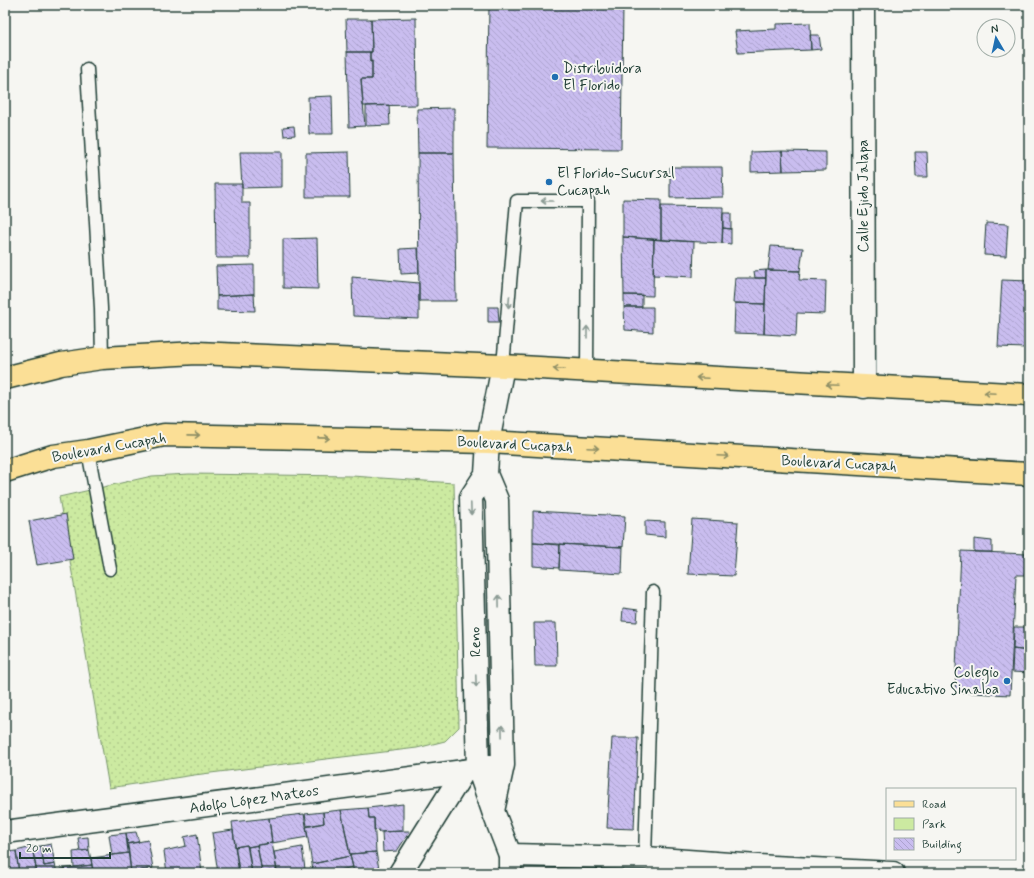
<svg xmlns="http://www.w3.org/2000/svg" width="1034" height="878" font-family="Mynerve,sans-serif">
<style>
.green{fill:url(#green-dots);stroke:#76946a}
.building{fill:url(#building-back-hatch);stroke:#1f3d34}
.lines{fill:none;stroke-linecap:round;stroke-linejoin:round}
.lane-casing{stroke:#1f3d34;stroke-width:15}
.street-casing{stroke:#1f3d34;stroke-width:25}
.secondary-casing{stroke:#1f3d34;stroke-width:25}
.primary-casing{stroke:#1f3d34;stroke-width:25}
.lane{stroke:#f6f6f2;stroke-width:12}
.street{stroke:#f6f6f2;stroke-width:22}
.secondary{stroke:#f6f6f2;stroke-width:22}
.primary{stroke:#fbdf96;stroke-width:22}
.oneway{stroke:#8a9a93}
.oneway2{stroke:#8d8e65}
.poi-dot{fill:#1f6fb2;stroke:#f6f6f2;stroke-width:1.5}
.labels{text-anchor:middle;stroke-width:4;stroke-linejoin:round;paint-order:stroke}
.poi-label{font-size:15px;fill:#1f3d34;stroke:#f6f6f2;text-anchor:start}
.street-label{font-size:15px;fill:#1f3d34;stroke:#f6f6f2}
</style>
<defs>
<pattern id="green-dots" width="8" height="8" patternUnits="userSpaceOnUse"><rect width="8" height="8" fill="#cceaa1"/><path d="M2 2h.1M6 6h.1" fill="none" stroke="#afca8b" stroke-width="1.8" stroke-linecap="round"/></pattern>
<pattern id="building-back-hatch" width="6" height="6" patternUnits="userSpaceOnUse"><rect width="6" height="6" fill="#c9bdef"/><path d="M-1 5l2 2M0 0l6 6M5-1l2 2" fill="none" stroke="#aca3ce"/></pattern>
</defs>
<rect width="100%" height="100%" fill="#f6f6f2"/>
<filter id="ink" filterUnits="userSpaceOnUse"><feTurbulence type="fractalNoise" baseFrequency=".025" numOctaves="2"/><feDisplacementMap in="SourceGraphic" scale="8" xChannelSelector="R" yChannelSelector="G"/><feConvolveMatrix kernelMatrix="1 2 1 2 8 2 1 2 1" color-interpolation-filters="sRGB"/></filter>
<g filter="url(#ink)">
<path class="green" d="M189,474l163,2 102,7 5,244 -14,14 -28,7 -223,27 -85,13 -50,-291 93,-21z"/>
<path class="building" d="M489,5l134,1 -2,143 -134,-1z
M416,18l1,87 -54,1 -2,-27h11v-18l-2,1v-10h2l-1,-33z
M346,19h25l1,33h-25z
M810,23l1,27 -73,3 -3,-22 41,-2v-5z
M810,35h9l2,14 -10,1z
M347,52h23v10l2,-1v18h-11l4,47 -16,1z
M332,96l1,38h-24l-1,-37z
M389,105l1,20 -24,1v-20z
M454,108v45h-36l-1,-44z
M294,126l1,9 -11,1 -1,-9z
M782,151l44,1v18l-43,1z
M782,151l1,20 -32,1v-20z
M240,152h42v35l-40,1z
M349,152l1,45h-44v-44z
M915,152h12l1,25h-12z
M418,153h36l2,148h-37z
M670,167h52l1,30 -53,1z
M215,184h27v19h8v55h-34z
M623,199l38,1v40l-38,-3z
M661,206l62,1 -1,36 -61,-3z
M723,213h8v16l-8,-1z
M986,223l22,1 -2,32 -22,-1z
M723,228l8,1v15l-9,-1z
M623,237l31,2 -1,57 -29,-1z
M317,238l1,51 -35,-1v-49z
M654,239l40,3 -1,35 -40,-2z
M771,246l32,2 -3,23 -32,-1z
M418,248l1,25 -18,1 -1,-25z
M254,265v29l-37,2 -1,-30z
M766,270l34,1 -1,9 27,1 -1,33 -28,-1 -1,23 -32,-2z
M766,270v8h-11l-1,-7z
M352,277l67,6v36l-66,-3z
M735,278h31l-1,26 -32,-1z
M1002,280l27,1 -3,67 -28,-1z
M254,294l1,17 -38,-1v-14z
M624,295h18v12h-18z
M735,303l30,1 -1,30 -30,-1z
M488,307h10l1,15h-11z
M624,307h29v25l-28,-2z
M533,511l92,5 -2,31 -90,-4z
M66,514l7,45 -36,6 -8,-44z
M692,519l46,3 -4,54 -46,-2z
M645,521l20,1v15l-20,-2z
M1026,536l3,1v22h-4z
M974,539l18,2v11h-18z
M533,543l27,2 -1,23 -26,-2z
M560,544l63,3 -1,27 -63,-4z
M961,551l65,3 -1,21h-9l-6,120 -55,-3z
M623,608l15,2 -1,12 -15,-1z
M534,623h22l1,43h-22z
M1014,627h15v24l-16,-2z
M1013,649l16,2v22l-17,-1z
M612,738h26l-4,91 -27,-1z
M403,804v27l-25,1 1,-2 -5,1v-13h-5l-1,-10z
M368,808l1,10h5l2,34 -26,2 -9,-44z
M341,810l9,46 -38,8 -6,-37 18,-4 -1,-11z
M323,812l1,11 -17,3 -2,-12z
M304,814l4,23 -36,6 -3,-25z
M269,818l3,25 -24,4 -1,-2 -12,2 -3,-25z
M233,830l6,41 -21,2 -6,-40z
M403,831h7l-13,20 -14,1 -1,-20z
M136,832l3,10 -12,2 -1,-11z
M126,833l3,20 -17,2 -3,-20z
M197,834l5,39h-35l-3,-22 22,-5 -2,-9z
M88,837l1,13 -9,1 -2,-13z
M148,840l5,28 -22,4 -4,-28z
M272,843l5,27 -15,2 -5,-27z
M51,844l4,20 -11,2 -3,-20z
M247,845l5,28h-13l-4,-26z
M257,845l5,27 -10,1 -4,-26z
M41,846l3,20 11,-2 2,9h-20l-5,-26z
M32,847l5,26h-18l-3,-22z
M302,847l3,22 -19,4h-9l-3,-21z
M89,850l3,15 -18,2 -1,-15z
M16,851l3,22h-9l-3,-21z
M376,852l3,17 -13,4h-12l-4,-19z
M129,853l2,20h-38l-2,-15z
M350,856l3,11 -18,4v2h-22l-1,-9z
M92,865l1,8h-32v-4z
M148,869l1,4h-18v-1z
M277,870v3h-20l5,-1z"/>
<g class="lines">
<g class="lane-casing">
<path id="lane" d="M87,69l14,239 1,50
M503,366l14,-165h71l-1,170
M88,451l22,118
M645,858l8,-266"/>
</g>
<g class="street-casing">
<path id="street" d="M863,5l1,382
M5,832l459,-61
M510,855l135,3 128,9 120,6"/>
</g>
<g class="secondary-casing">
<path id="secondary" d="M486,474l-15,23 7,271 15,43 17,44v18
M493,811l10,-46 -6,-265 -11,-26 2,-32 15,-76
M400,873l64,-102 28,-5"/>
</g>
<g class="primary-casing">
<path id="primary" d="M5,378l56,-14 41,-6 95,-5 306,13 526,29
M5,471l48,-15 35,-5 76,-16 324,7 541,32"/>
</g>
<use href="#lane" class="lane"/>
<use href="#street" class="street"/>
<use href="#secondary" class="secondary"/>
<use href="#primary" class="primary"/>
</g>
<defs><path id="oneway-shaft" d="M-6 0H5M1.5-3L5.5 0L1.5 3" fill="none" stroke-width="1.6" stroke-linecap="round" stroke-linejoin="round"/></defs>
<g class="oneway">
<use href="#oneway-shaft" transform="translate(547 201) rotate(180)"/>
<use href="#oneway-shaft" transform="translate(509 302) rotate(95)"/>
<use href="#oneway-shaft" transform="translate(587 332) rotate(-90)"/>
<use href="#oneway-shaft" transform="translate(471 509) rotate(88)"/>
<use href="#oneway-shaft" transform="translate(499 601) rotate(-91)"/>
<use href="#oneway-shaft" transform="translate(476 681) rotate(88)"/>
<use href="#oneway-shaft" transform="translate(502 731) rotate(-91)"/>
</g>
<g class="oneway2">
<use href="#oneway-shaft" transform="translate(559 369) rotate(-177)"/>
<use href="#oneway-shaft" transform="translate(702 378) rotate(-177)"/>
<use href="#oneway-shaft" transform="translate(832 385) rotate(-177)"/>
<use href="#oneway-shaft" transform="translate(990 393) rotate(-177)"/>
<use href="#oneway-shaft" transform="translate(194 435) rotate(1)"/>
<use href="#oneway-shaft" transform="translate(324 438) rotate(1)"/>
<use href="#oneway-shaft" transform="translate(593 448) rotate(3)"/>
<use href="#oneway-shaft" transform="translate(723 456) rotate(3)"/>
</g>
</g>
<g class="poi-dot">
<circle cx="555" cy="77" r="4"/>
<circle cx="549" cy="182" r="4"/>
<circle cx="1007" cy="681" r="4"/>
</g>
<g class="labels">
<g class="poi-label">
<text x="563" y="73">Distribuidora<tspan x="563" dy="17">El Florido</tspan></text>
<text x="557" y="178">El Florido-Sucursal<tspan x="557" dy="17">Cucapah</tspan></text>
<text x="999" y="677" text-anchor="end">Colegio<tspan x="999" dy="17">Educativo Sinaloa</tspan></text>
</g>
<g class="street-label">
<text transform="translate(863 196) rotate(-90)" y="5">Calle Ejido Jalapa</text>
<text transform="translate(515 444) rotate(3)" y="5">Boulevard Cucapah</text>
<text transform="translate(109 447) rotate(-10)" y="5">Boulevard Cucapah</text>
<text transform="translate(839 463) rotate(3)" y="5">Boulevard Cucapah</text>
<text transform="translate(475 642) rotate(-92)" y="5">Reno</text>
<text transform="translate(254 799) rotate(-8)" y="5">Adolfo López Mateos</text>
</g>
</g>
<rect width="1034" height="878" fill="none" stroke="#f6f6f2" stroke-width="20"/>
<rect x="10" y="10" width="1014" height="858" fill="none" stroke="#1f3d34" stroke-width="1.5" filter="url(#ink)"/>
<rect x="886" y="788" width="130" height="72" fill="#f6f6f2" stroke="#a0aca6"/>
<rect x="894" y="801" width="20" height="6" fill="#fbdf96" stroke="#a0aca6"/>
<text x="922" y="808" font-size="12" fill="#1f3d34">Road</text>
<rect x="894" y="818" width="20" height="12" fill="#cceaa1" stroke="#a0aca6"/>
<text x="922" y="828" font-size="12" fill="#1f3d34">Park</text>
<rect x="894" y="838" width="20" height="12" fill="url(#building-back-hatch)" stroke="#a0aca6"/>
<text x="922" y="848" font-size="12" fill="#1f3d34">Building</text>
<g transform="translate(996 38) rotate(351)"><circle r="19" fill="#f6f6f2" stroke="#a0aca6"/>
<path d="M0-3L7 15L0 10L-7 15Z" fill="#1f6fb2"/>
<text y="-6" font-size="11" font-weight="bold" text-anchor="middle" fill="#1f3d34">N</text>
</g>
<path d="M20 852v6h90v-6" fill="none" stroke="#1f3d34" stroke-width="2"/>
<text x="26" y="852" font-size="12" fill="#1f3d34" stroke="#f6f6f2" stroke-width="3" paint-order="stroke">20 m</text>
</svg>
